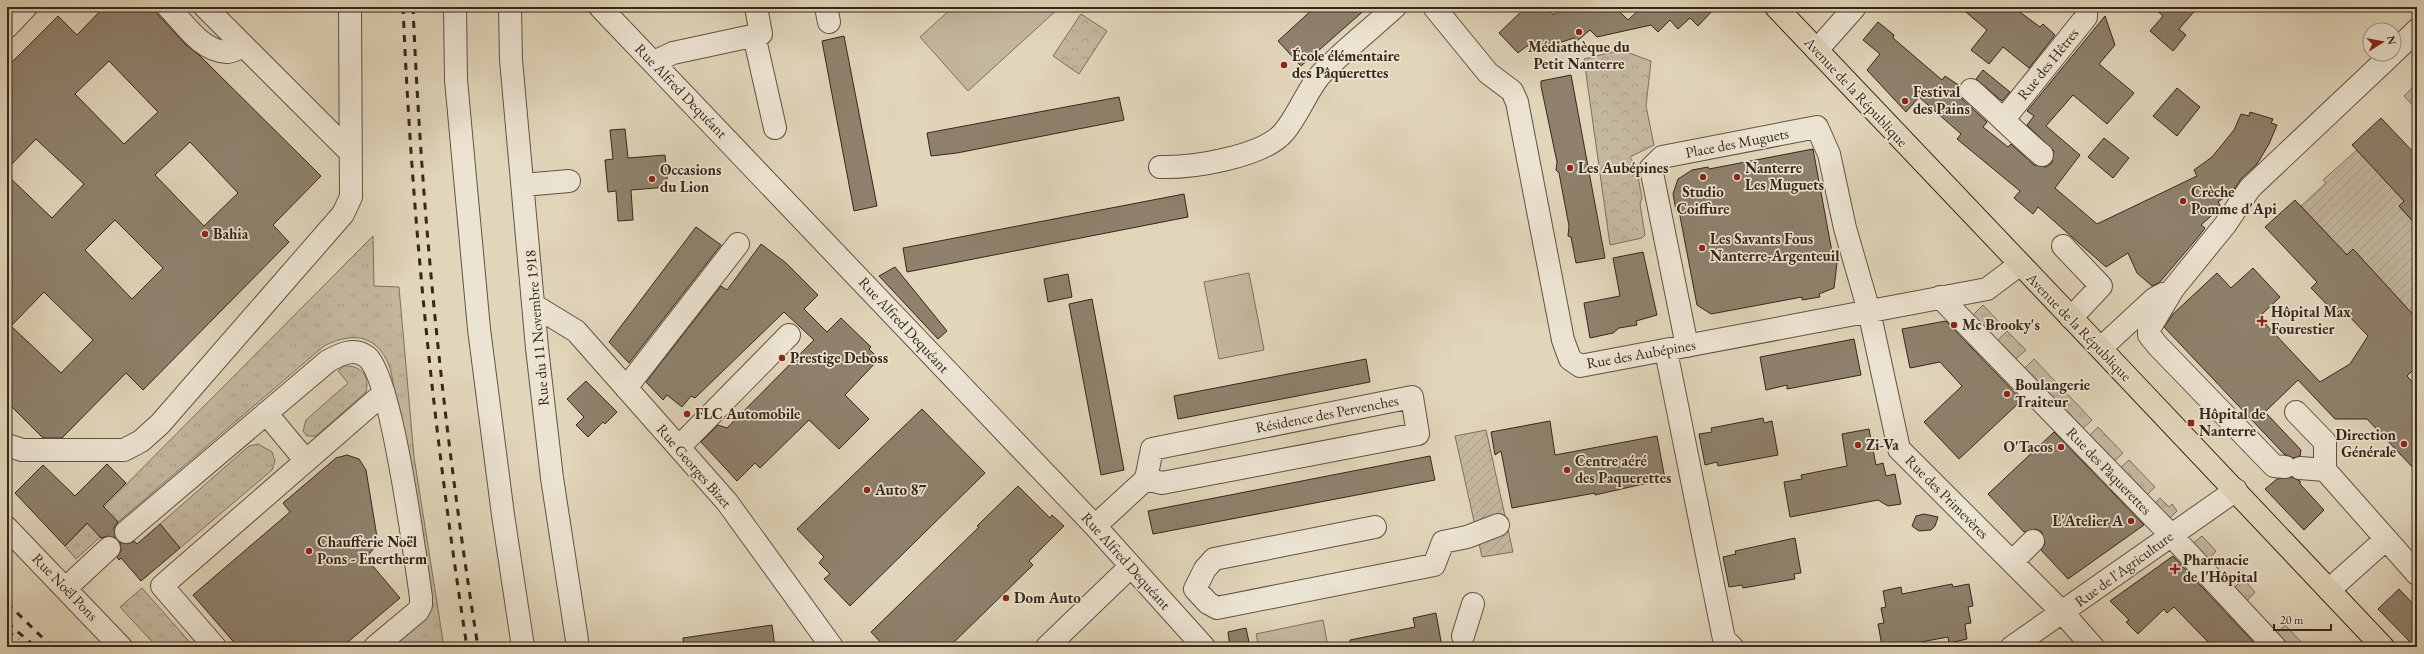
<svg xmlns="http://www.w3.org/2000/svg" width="2424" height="654" font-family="'EB Garamond',serif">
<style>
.grass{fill:url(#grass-tufts);stroke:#7e6f5c}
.park{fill:url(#park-crowns);stroke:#7e6f5c}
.garden{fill:url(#garden-furrows);stroke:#7e6f5c}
.pitch{fill:#c4b79f;stroke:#7e6f5c}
.building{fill:#8f816d;stroke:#37271a;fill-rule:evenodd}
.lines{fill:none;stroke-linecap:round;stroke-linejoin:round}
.minor-casing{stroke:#625242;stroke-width:24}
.major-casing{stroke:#37271a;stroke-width:24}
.minor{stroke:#ece4d2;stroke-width:22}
.major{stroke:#e1d5ba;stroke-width:22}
.rail{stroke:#37271a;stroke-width:3;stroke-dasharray:7 7;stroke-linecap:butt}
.poi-dot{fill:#8f2418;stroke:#ece4d2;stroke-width:1.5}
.labels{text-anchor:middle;stroke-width:3.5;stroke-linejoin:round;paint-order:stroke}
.poi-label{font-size:15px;font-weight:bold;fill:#37271a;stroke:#ece4d2;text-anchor:start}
.street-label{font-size:15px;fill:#37271a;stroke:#ece4d2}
</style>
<defs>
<pattern id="grass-tufts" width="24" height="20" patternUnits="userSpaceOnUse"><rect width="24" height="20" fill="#c4b79f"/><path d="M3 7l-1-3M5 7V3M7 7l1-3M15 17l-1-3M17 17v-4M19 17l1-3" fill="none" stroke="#a99d88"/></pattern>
<pattern id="park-crowns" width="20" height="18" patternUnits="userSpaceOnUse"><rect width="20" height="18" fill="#c4b79f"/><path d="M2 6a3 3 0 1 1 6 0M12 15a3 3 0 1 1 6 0" fill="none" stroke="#a99d88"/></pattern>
<pattern id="garden-furrows" width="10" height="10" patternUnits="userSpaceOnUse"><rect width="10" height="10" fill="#c4b79f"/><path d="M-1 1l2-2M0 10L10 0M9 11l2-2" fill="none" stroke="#a99d88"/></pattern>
</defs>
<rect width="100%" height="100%" fill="#e1d5ba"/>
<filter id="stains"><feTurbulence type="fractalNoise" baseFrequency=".005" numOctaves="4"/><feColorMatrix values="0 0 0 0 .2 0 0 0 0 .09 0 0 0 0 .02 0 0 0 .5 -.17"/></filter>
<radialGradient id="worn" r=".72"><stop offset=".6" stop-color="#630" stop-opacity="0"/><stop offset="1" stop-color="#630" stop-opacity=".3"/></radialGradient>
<path class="grass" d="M373,236l1,50 25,1 15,170 30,190h-57l43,-44 -39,-232c-11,-35 -36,-41 -67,-25l-206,176 -21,12 3,3 -24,22 -11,-13z
M1983,305l16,17 -10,10 -16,-17z
M2007,331l19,19 -14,12 -18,-18z
M2034,359l58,61 -11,10 -57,-61z
M344,366c17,-1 26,10 22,26l-50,44h-9l-4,-5 3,-11 42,-37 -10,-12z
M2098,427l25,26 -11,10 -24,-26z
M258,444l14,8 3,9 -3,9 -92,78 -20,-24 89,-78z
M2129,460l26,27 -10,10 -27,-27z
M2160,498l9,9 3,-3 5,7 -10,10 -14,-15z
M2202,536l14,15 -10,11 -16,-16z
M2243,579l12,13 -10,11 -12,-14z
M142,588l52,59h-37l-37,-40z
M2285,625l21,22h-26l-8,-9z"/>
<path class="park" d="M1081,14l26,17 -28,43 -26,-18z
M1621,50l30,11 -5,45 8,39 -24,12 6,9 6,32 -2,6 5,31 -3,3 -32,7 -26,-186z"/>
<path class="garden" d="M2417,83v27l-13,-14z
M2357,150l47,51 -5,5 18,20v93l-64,-70 -6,6 -46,-49 25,-23 -3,-3z
M1486,430l27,122 -31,5 -27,-121z"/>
<path class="pitch" d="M953,7h107l-92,84 -48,-54z
M1249,273l15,77 -45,9 -15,-77z
M1323,620l5,27h-69l-3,-13z"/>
<path class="building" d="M104,7h47l34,37 14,11 122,121 -48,49 16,17 -146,148 -17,-17 -64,65h-19l-36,-36v-227l45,43 32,-34 -48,-45 -29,30v-102l51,-51 19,19zM109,61l49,51 -34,32 -49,-50zM190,142l48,51 -34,33 -49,-51zM115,220l48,48 -31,31 -47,-49zM44,292l49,48 -32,33 -50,-47z
M1315,7h53l-67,59 -23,-25z
M1526,7h20l8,8 6,-8h55l13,13 14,-13h74l-18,19 -8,-8 -12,11 -8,-9 -12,12 -7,-7 -54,12 -7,-7 -13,11 -3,-3 -25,8h-22l-9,7 -19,-20z
M1960,7h53l27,20 3,-3 12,11 -26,33 -26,-21 -14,17 -18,-14 16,-20z
M2153,7h45l-19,22 7,6 -13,16 -23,-20 13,-15z
M2105,16l10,29 -16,19 35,29 -27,31 -34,-29 -27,31 34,29 -25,33 42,36 100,-48 -3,-6 18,-13 22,-27 7,-16 8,2 1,-4 23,7 -2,4 6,2 -8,19 -12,20 -16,15 -8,12 -15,11 3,5 -20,18 4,3 -6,8 -39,46 -8,4 -15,-13 -9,-20 -22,14 -68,-60 -5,7 -19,-16 6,-7 -63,-52 4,-5 -42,-37 -13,15 -39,-42 13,-16 -17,-14 15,-18 16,13 -1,3 49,42 3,-4 15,10 -1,8 3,5 25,23 -4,5 25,20 3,-3 23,21 12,2 6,-4 2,-12 -27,-26 7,-9 -7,-5z
M844,36l33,170 -23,5 -32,-170z
M1983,70l27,22 -8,9 -26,-22z
M1571,75l34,183 -29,5 -5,-26 -3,-1 1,-10 -10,-53 -3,-3 1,-8 -16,-76v-5z
M2177,88l23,19 -23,29 -24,-20z
M1119,97l5,23 -167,33 -26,3 -4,-23z
M2381,118l36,38v70l-18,-20 5,-5 -52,-56z
M625,129l3,29 37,-3 3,32 -37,3 2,30 -15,1 -2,-30 -8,1 -3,-32 8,-1 -3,-29z
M2104,138l25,20 -16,20 -25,-21z
M1813,149l19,103h3l2,11 -3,25 -15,6 1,3 -18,3v-3l-91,17 -14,-9 -18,-94h-3l-3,-17 5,-15 14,-9 16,-3 1,2z
M1184,194l4,23 -281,55 -4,-24z
M2295,200l52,55 6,-6 64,70v47l-10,10 10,11v85l-50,-53h-32l-37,-39 -33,32 36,38 -1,6 -7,2 -9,-4 -120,-127 9,-13 44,-41 14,15 22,-20 27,29 -21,20 61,65 30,-18 18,-28 -23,-24 -6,5 -28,-29 6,-6 -52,-55z
M696,227l25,18 -92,118 -20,-21z
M761,244l25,19 32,32 -14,14 23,23 14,-14 30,29 -2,2 10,10 -34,36 24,24 -30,30 -30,-29 -49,48 -5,-5 -18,18 -36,-39 17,-17 9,3 87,-88 -30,-28 -89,86 -4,-2 -9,11 -15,-12 -4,5 -17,-18 75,-96 6,4z
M1643,252l14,63 -21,6 1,4 -18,3 -6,5 -23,5 -6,-35 36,-7 -7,-38z
M895,267l52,64 -9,8 -59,-63z
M1068,274l4,23 -24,5 -4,-23z
M1092,299l32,171 -23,5 -32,-171z
M1946,321l76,79 -63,59 -35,-37 38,-36 -22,-24 -30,6 -8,-39z
M1854,339l7,36 -74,14v-4l-21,5 -6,-33z
M1366,359l4,23 -192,37 -4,-23z
M586,381l31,31 -12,12 -2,-2 -15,15 -12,-12 8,-8 -17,-18z
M922,409l63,64 -135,133 -26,-27 6,-5 -11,-11 5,-6 -27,-28z
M1763,418l1,5 8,-2 6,34 -60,11 -1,-4 -12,3 -6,-31 13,-2 -1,-4z
M1550,421l5,34 102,-19 8,43 -70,16v-2l-83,15 -11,-57 -6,4 -4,-23z
M1869,429l7,36 7,-2 3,13 9,-2 6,30 -13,2 -10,-6 -88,17 -6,-35 18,-3 -1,-4 46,-9 -5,-32z
M2054,432l90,93 -76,54 -27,-29 4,-6 -3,-12 -6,-3 -12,3 -36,-38z
M347,455l12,4 7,11 12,73 -12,15 34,40 -58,49h-104l-45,-52 97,-83 -7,-9 53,-45z
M1430,456l5,24 -282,54 -5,-23z
M107,464l19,19 -23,23 15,16 -4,6 1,10 -8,-2 -6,2 -14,-15 -22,23 -50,-53 28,-28 32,31z
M2292,477l8,4v3l24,26 -20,20 -39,-41 12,-10z
M1018,486l32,32 2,-3 12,11 -35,35 4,4 -84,82h-64l-14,-15 108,-105 -2,-1z
M1924,514l14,3 -3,9 -4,4 -12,1 -7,-5 4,-10z
M160,524l20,24 -39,33 -20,-23 -2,2 -2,-3 4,-6 -1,-9 8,2 6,-3 3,3z
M1795,538l6,35 -7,1 1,5 -52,9 -1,-3 -13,2 -6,-30 13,-3 -1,-3z
M2173,556l85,91h-45l-39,-40 -7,6 -3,-4 -26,25 -12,-12 3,-2 -19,-19z
M1952,584l1,3 16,-3 4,22 -5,1 3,16 -6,1 2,15 -18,4 -1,-6 -49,9 -1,-3 -16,3 -4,-22 6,-1 -3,-15 5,-1 -3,-16 18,-4 1,7z
M2399,589l18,19v39h-2l-37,-38z
M1436,613l6,34h-92v-7l65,-13 -2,-9z
M772,625l3,22h-91l-1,-9z
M1246,628l4,19h-20l-2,-15z"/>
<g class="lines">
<g class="minor-casing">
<path id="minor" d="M168,7c17,17 33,44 59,45 6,0 12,-5 18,-5
M205,7l144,144
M455,7l1,73 23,249 24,186 20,132
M510,7l1,53 26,288 15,130 26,169
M600,7l495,519 109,121
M826,7l3,15
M1434,7l54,66 24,18 5,11 46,238 7,19 10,7 407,-77 32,-24
M7,27l19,-20
M754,35l21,93
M1817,50l38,-43
M2394,52l23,-22
M654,62l19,-9 88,-19 -5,-27
M1971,90c24,21 46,44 71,65
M2004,119l82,-102v-10
M1160,167c32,1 103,-10 124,-35 15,-18 24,-44 38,-59 23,-24 49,-44 73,-66
M523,185l46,-4
M2063,246l38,40 -30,32
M1940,297l231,238 104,112
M535,306l41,25 151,171 105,145
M1687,346l-36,-178 11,-11 155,-30 12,27 16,74 24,83 30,138 163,163 31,35
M2101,348l53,-49 9,-5
M1666,351l58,288 8,8
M626,388l112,-144
M2296,412l29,30v28
M266,413l40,48
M7,445l15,5h102l17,-9 19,-17 183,-210 8,-17 -1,-190
M679,447l110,-112
M2285,467l-11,-1 -116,-120 -9,-11v-6l24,-40 52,-64 25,-37 142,-134
M2300,468l25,2 92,104
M1095,526l51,-47 6,-30 260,-52 6,37 -256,49 -16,-4
M1375,527l-161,32 -9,10 -10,20 13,14 9,5 217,-43 9,-23 24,-5 31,-12
M7,528l114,119
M126,532l202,-171c13,-7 26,-14 39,-4 25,21 48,200 54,240v8l-3,6 -43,36
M2012,562l21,-21
M66,588l43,-40
M2329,590l57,-51
M1463,636l10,-32
M215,647l-53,-61 222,-193
M1047,647l83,-80
M2012,647l224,-157"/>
</g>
<g class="major-casing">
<path id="major" d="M1776,7c203,213 405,426 607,640"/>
</g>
<use href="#minor" class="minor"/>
<use href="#major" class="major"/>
<path class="rail" d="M403,7c9,215 31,428 64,640
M413,7c9,215 31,428 65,640
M7,603l45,44
M7,623l29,24
M7,631l12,8"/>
</g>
<g class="poi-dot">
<circle cx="1579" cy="32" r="4"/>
<circle cx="1284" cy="65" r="4"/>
<circle cx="1905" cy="101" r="4"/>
<circle cx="1570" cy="168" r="4"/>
<circle cx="1703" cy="177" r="4"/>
<circle cx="1737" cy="177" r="4"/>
<circle cx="652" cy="179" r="4"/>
<circle cx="2183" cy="201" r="4"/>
<circle cx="205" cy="234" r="4"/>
<circle cx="1702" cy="248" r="4"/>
<path d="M2260 315h4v4h4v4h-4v4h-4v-4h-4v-4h4z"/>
<circle cx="1954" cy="325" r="4"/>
<circle cx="782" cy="358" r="4"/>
<circle cx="2007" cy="394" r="4"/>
<circle cx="687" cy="414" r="4"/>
<rect x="2187" y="419" width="8" height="8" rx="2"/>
<circle cx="2404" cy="444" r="4"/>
<circle cx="1858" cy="445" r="4"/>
<circle cx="2061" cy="447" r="4"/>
<circle cx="1567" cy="470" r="4"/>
<circle cx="867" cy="490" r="4"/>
<circle cx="2131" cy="521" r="4"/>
<circle cx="309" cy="551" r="4"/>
<path d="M2173 563h4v4h4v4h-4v4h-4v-4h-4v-4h4z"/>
<circle cx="1006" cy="598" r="4"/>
</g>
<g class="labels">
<g class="poi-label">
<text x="1579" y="52" text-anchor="middle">Médiathèque du<tspan x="1579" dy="17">Petit Nanterre</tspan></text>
<text x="1292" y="61">École élémentaire<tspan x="1292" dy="17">des Pâquerettes</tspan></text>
<text x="1913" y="97">Festival<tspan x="1913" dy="17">des Pains</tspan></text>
<text x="1578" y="173">Les Aubépines</text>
<text x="1745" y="173">Nanterre<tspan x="1745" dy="17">Les Muguets</tspan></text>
<text x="660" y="175">Occasions<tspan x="660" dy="17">du Lion</tspan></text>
<text x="1703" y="197" text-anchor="middle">Studio<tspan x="1703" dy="17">Coiffure</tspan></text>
<text x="2191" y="197">Crèche<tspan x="2191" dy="17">Pomme d'Api</tspan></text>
<text x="213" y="239">Bahia</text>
<text x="1710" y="244">Les Savants Fous<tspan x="1710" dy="17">Nanterre-Argenteuil</tspan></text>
<text x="2271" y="317">Hôpital Max<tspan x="2271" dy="17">Fourestier</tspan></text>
<text x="1962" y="330">Mc Brooky's</text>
<text x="790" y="363">Prestige Deboss</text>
<text x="2015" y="390">Boulangerie<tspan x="2015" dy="17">Traiteur</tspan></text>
<text x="695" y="419">FLC Automobile</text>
<text x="2199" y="419">Hôpital de<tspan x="2199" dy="17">Nanterre</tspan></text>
<text x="2396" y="440" text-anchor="end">Direction<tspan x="2396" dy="17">Générale</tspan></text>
<text x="1866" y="450">Zi-Va</text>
<text x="2053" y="452" text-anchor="end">O'Tacos</text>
<text x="1575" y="466">Centre aéré<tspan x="1575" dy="17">des Paquerettes</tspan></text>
<text x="875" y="495">Auto 87</text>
<text x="2123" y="526" text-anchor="end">L'Atelier A</text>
<text x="317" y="547">Chaufferie Noël<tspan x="317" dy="17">Pons - Enertherm</tspan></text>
<text x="2183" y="565">Pharmacie<tspan x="2183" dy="17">de l'Hôpital</tspan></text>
<text x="1014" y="603">Dom Auto</text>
</g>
<g class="street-label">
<text transform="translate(2048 64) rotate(-51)" y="5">Rue des Hêtres</text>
<text transform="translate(681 91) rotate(46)" y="5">Rue Alfred Dequéant</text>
<text transform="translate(1856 92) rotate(47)" y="5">Avenue de la République</text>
<text transform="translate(1737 143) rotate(-11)" y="5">Place des Muguets</text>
<text transform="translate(904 325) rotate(47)" y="5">Rue Alfred Dequéant</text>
<text transform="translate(2079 327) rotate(46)" y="5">Avenue de la République</text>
<text transform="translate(537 328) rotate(-95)" y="5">Rue du 11 Novembre 1918</text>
<text transform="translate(1641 354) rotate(-10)" y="5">Rue des Aubépines</text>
<text transform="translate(1327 414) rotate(-11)" y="5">Résidence des Pervenches</text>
<text transform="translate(694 466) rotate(49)" y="5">Rue Georges Bizet</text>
<text transform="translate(2109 471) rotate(46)" y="5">Rue des Pâquerettes</text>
<text transform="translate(1947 497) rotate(45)" y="5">Rue des Primevères</text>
<text transform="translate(1126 561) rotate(48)" y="5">Rue Alfred Dequéant</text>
<text transform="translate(2124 569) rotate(-36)" y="5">Rue de l'Agriculture</text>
<text transform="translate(65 587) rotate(46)" y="5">Rue Noël Pons</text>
</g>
</g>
<rect width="2424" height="654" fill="none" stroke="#e1d5ba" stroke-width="24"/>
<rect x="8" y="8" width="2408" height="638" fill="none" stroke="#37271a" stroke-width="2"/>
<rect x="12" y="12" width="2400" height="630" fill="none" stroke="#37271a"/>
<g transform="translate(2382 42) rotate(79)"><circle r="19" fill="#ece4d2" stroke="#a49888"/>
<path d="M0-3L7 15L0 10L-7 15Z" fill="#8f2418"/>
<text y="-6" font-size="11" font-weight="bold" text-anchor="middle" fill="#37271a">N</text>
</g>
<path d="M2274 624v6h57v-6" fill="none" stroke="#37271a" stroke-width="2"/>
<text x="2280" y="624" font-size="12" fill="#37271a" stroke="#ece4d2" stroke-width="3" paint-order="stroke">20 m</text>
<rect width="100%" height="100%" filter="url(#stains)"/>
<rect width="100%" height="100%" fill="url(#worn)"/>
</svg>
